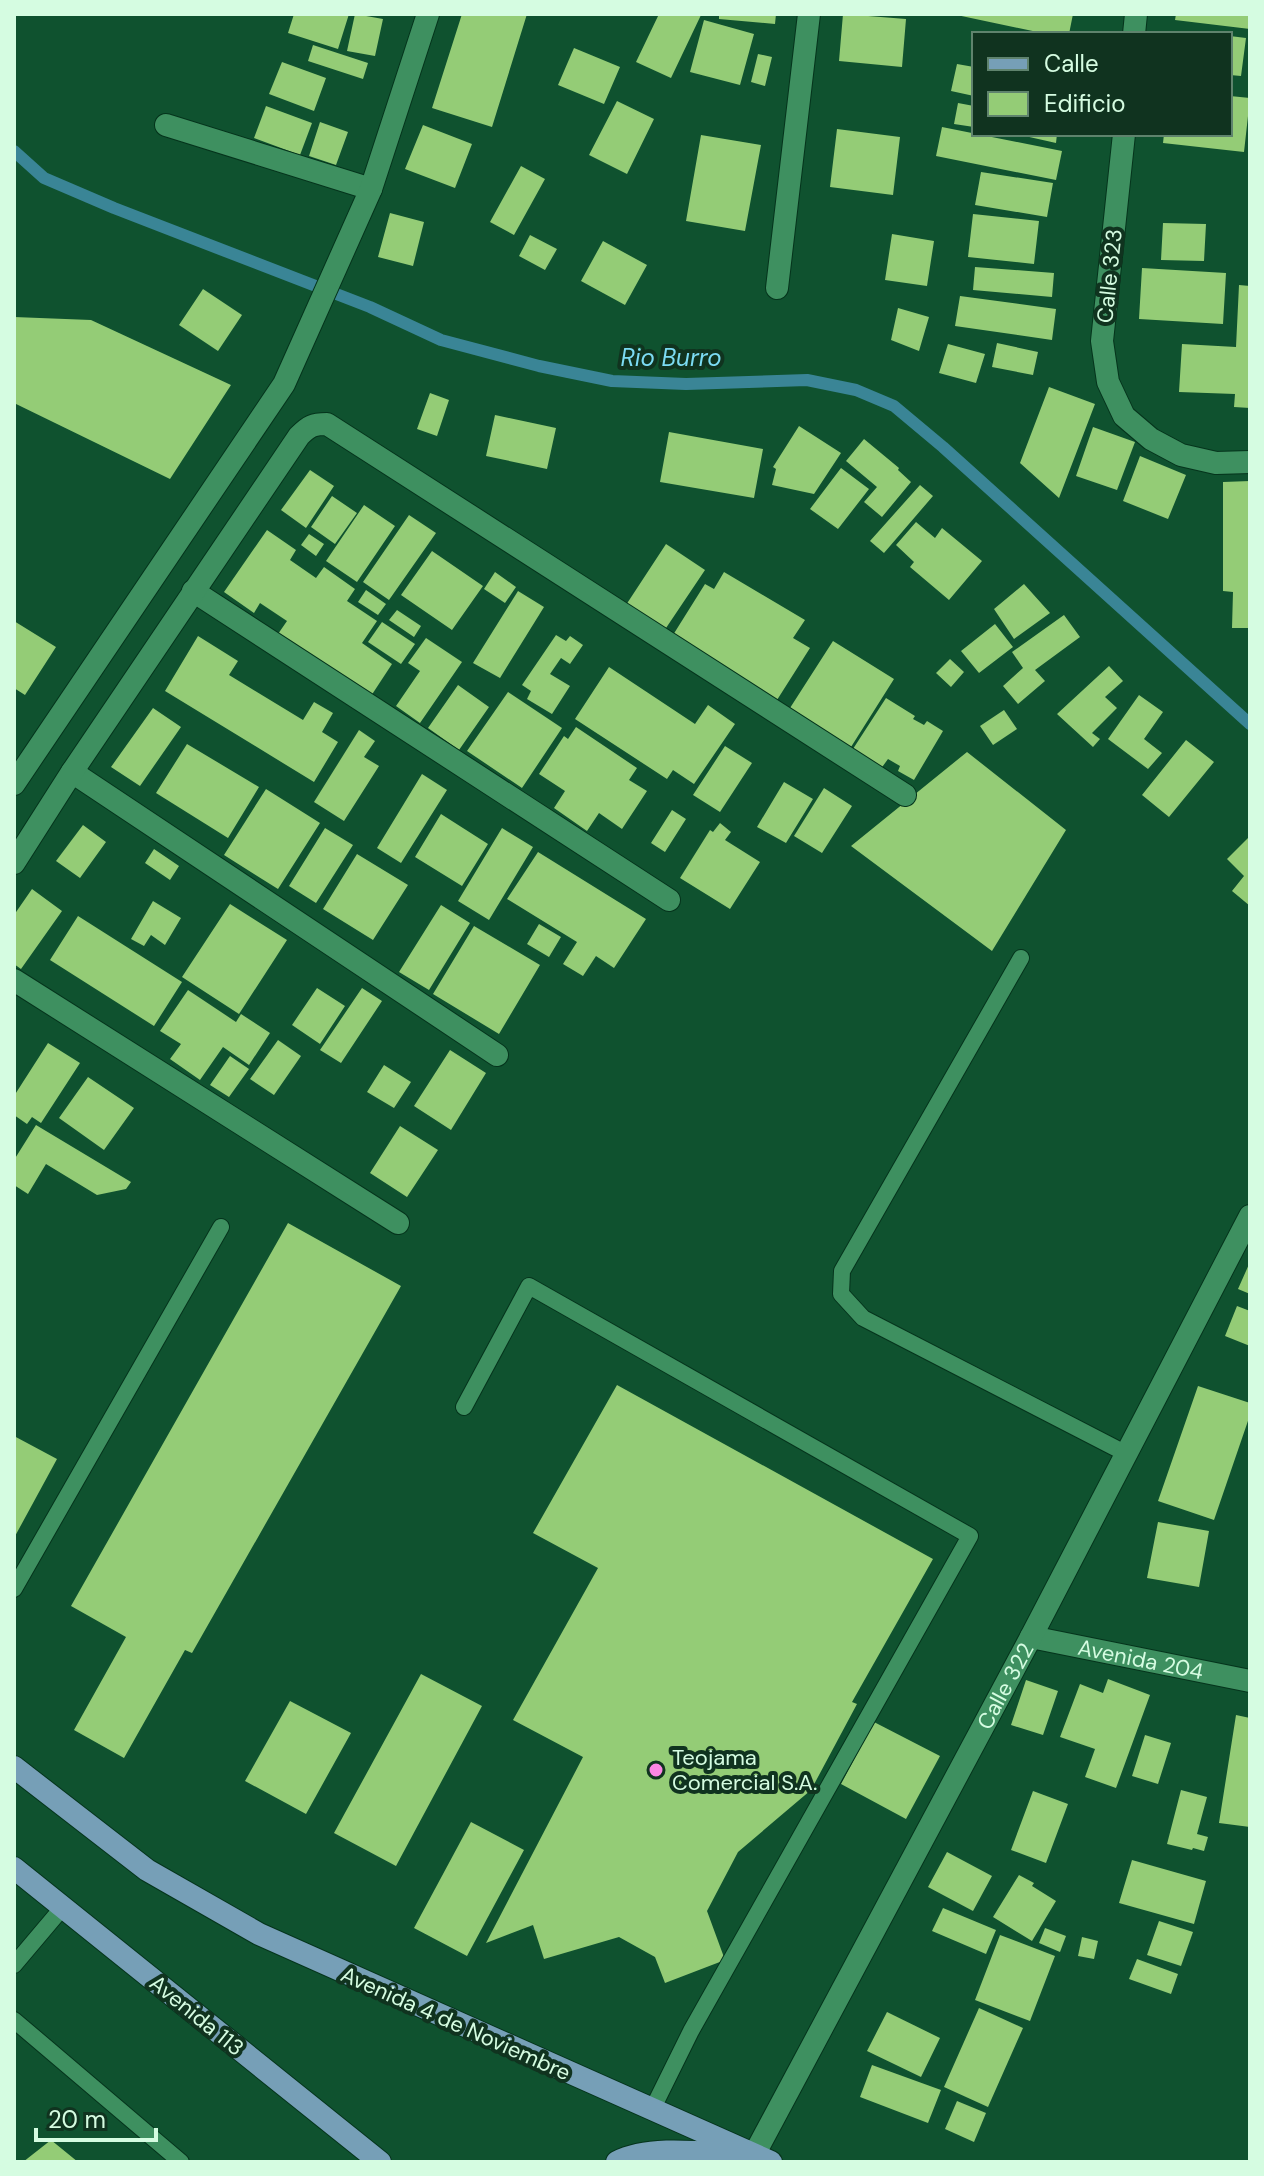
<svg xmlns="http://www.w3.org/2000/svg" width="1264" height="2176" font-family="'DM Sans',sans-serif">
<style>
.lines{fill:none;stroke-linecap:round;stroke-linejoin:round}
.stream{stroke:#3a8596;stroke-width:12}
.building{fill:#94cc76}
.service-casing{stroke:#05341c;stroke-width:18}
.minor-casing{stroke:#05341c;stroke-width:24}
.primary-casing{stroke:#05341c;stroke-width:24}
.service{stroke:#3e9060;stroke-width:16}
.minor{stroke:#3e9060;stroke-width:22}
.primary{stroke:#769fb7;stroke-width:22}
.poi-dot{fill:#fc86e3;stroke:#10331f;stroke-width:3}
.labels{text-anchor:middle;stroke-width:8;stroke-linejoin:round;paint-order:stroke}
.street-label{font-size:22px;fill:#d5fce1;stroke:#10331f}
.poi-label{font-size:22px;fill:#d5fce1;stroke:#10331f;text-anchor:start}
.water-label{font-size:24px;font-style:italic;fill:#7cdbf3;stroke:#10331f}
</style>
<rect width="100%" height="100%" fill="#0f522f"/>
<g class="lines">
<path class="stream" d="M14,151l30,27 70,30 256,99 71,33 98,26 73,15 74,3 121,-4 49,10 38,16 49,41 307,277"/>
</g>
<path class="building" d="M294,14h55l-11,35 -50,-16z
M355,14l28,5 -8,37 -28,-5z
M462,14h65l-35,113 -60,-19z
M659,14l42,1 -30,63 -35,-16z
M719,14h57l-1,10 -56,-5z
M843,14l63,5 -4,48 -63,-6z
M952,14h121l-4,20h-22z
M1176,14h74v15l-75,-9z
M704,20l50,14 -14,51 -50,-13z
M1230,36l16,2 -5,38 -11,-1z
M313,45l55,18 -5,16 -55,-18z
M574,48l46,19 -16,37 -46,-19z
M758,54l14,3 -7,29 -14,-4z
M282,62l44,16 -12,33 -45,-17z
M957,64l17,3v29l-23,-5z
M1230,96l20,2 -6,54 -81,-9 1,-9h66z
M617,101l37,18 -27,55 -38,-19z
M958,103l16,3v21l-20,-3z
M266,106l46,17 -12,32 -46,-17z
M320,122l28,10 -12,33 -27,-9z
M423,125l49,19 -17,44 -50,-19z
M942,127l120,24 -6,29 -120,-24z
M837,129l63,8 -7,58 -63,-8z
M1016,134h41l-1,9z
M701,135l60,10 -16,86 -59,-10z
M521,166l24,13 -31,56 -24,-13z
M981,172l72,11 -6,34 -72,-12z
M390,213l34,9 -11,44 -35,-9z
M973,214l66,7 -5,43 -66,-7z
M1163,223l43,1 -2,37 -43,-1z
M892,234l42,7 -7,45 -42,-6z
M530,235l27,14 -12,21 -26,-14z
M603,241l44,24 -22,40 -44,-24z
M975,267l79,6 -2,24 -79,-7z
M1142,268l84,5 -3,51 -84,-5z
M1239,285l11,1v122l-16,-1 1,-13 -56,-2 3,-48 54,3z
M203,289l39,26 -24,36 -39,-26z
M960,296l96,13 -4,31 -97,-14z
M898,308l31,9 -10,34 -28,-11z
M14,317l77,3 140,65 -61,94 -156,-76z
M997,343l41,9 -5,23 -41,-8z
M948,344l37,10 -9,29 -37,-10z
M1049,387l46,17 -36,94 -39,-35z
M430,393l19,7 -12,36 -20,-7z
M495,415l61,13 -9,41 -61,-13z
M799,426l42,27 -27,41 -42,-9 4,-16 -3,-2z
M1093,427l42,15 -18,48 -41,-14z
M669,432l94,17 -9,49 -94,-16z
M864,439l35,29 -1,2 13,12 -29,35 -18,-15 13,-15 -31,-26z
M1140,456l46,19 -18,44 -45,-18z
M841,468l28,21 -31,40 -28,-20z
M310,470l24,16 -28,42 -25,-18z
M1250,481v147h-18l1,-36 -10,-1v-109z
M920,485l13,11 -49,57 -14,-12z
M332,496l25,17 -22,31 -24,-17z
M364,505l31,21 -38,56 -31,-21z
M409,515l27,18 -47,67 -26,-18z
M916,522l19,16 7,-10 40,33 -33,39 -39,-33 4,-5 -18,-17z
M267,530l29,20 -6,10 26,18 8,-11 31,22 -8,12 30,20 -15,22 30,21 -21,32 -93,-62 9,-13 -27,-18 -6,10 -30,-21z
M309,534l15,10 -8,12 -15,-11z
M666,544l39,26 -41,61 -38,-26z
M432,551l51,35 -31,44 -51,-35z
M495,572l21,15 -11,16 -21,-14z
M724,572l81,48 -12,18 17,10 -33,52 -104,-65 32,-51 9,5z
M1024,584l26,29 -36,26 -20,-30z
M366,590l20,14 -8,11 -20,-13z
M518,591l26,16 -44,71 -27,-15z
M397,610l24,16 -7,11 -25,-17z
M1064,615l16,22 -45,33 10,11 -27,23 -15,-18 20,-18 -11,-16z
M14,621l42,26 -31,48 -11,-7z
M382,622l33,22 -14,20 -33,-22z
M995,624l18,23 -34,26 -18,-22z
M556,635l10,6 4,-5 13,9 -13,19 -9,-6 -11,16 20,12 -18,28 -25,-15 4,-8 -9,-6z
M198,636l40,25 -9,14 74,45 11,-18 19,11 -11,19 16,10 -24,40 -149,-91z
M426,638l36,24 -42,61 -24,-17 24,-35 -12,-8z
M833,641l61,38 -43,68 -61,-39z
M950,659l14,13 -13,15 -15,-14z
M1109,666l14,15 -18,16 12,11 -25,25 8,6 -7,8 -36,-33z
M609,667l86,57 13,-19 27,19 -41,60 -21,-14 -6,9 -92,-60z
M458,685l31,22 -30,43 -31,-22z
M508,692l54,36 -40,60 -55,-37z
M1139,695l24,17 -19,27 18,14 -14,16 -40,-30z
M886,698l29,18 -2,3 11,6 3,-4 16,10 -29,49 -16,-9 2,-5 -12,-7 -8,11 -29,-18z
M153,708l28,19 -41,59 -29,-19z
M1004,710l13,19 -24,16 -13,-19z
M576,727l61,41 -8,12 18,11 -25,38 -23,-16 -12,18 -33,-23 11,-17 -26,-17 25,-38 4,3z
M359,730l16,11 -11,16 15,9 -35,55 -30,-19z
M1186,740l28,22 -45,55 -27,-22z
M187,744l72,43 -31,51 -72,-45z
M725,746l27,17 -32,49 -27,-17z
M967,752l99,78 -74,121 -141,-105z
M422,774l25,16 -46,73 -24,-15z
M784,782l29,17 -27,44 -29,-16z
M824,788l28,18 -30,47 -28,-17z
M266,789l54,34 -42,66 -54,-34z
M672,810l14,9 -21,33 -14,-9z
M441,814l47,30 -26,42 -47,-29z
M720,823l11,9 -6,8 35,22 -30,47 -50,-31 30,-48 3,2z
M83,825l23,17 -26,36 -24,-17z
M325,828l28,17 -37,58 -27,-17z
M502,828l31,19 -44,73 -31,-19z
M1250,836v70l-18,-15 12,-15 -17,-17z
M154,849l25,17 -9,14 -25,-17z
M538,852l108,67 -32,49 -18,-12 -13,20 -20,-12 14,-22 -70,-43z
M357,854l51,31 -35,55 -50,-31z
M32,889l30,22 -41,58 -7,-5v-49z
M153,901l28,17 -16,27 -14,-10 -7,11 -13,-7z
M230,904l57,36 -48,74 -57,-37z
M441,905l29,18 -41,67 -30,-18z
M78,916l104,66 -28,44 -104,-66z
M539,924l22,13 -12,20 -22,-13z
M474,926l66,39 -41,69 -66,-40z
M317,988l28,18 -25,38 -28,-19z
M362,988l20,13 -41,62 -21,-13z
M188,990l48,32 5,-8 29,19 -21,32 -26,-18 -23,33 -30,-21 11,-15 -21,-13z
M278,1040l23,16 -27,39 -24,-16z
M48,1043l32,20 -39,60 -9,-6 -5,7 -13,-9v-19z
M450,1050l36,23 -35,57 -37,-24z
M230,1056l19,13 -20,28 -19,-12z
M384,1065l27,17 -17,26 -27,-16z
M88,1077l46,31 -30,42 -45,-32z
M36,1125l95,57 -5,7 -29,6 -51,-31 -18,30 -14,-9v-25z
M400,1126l38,24 -31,47 -37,-24z
M288,1223l113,63 -209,367 -7,-3 -61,108 -50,-28 52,-93 -55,-31z
M1250,1262v32l-12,-5z
M1237,1306l13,5v35l-25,-10z
M617,1385l316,174 -81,143 5,2 -46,86 -73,62 -31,59 18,49 -60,23 -10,-26 -36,-20 -75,22 -11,-34 -47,18 97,-186 -70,-37 85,-152 -65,-35z
M1198,1386l52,17v12l-36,105 -56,-19z
M14,1436l43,23 -43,79z
M1158,1522l51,9 -10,56 -52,-9z
M421,1674l61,32 -86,160 -62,-33z
M1108,1679l42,16 -34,93 -31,-11 10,-28 -35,-12 20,-53 23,9z
M1026,1680l32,11 -15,44 -32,-10z
M290,1701l61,32 -45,81 -61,-33z
M1236,1715l14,3v109l-31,-4z
M874,1722l66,34 -34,63 -65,-35z
M1145,1735l26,8 -13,41 -26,-8z
M1181,1790l26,7 -10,37 11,3 -4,14 -11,-3 -1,2 -25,-6z
M1033,1791l35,13 -22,59 -35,-13z
M471,1822l53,28 -57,106 -53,-28z
M947,1852l45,24 -19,35 -45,-24z
M1132,1860l74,21 -12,43 -75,-21z
M1019,1875l15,8 -2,3 24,15 -24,40 -39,-24z
M943,1908l53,22 -10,24 -54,-23z
M1159,1921l34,11 -12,34 -34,-11z
M1045,1928l21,8 -6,16 -21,-9z
M1000,1935l55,21 -25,65 -55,-21z
M1082,1937l16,4 -4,18 -16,-3z
M1137,1959l41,15 -7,20 -42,-15z
M979,2008l44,20 -35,79 -44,-20z
M887,2012l53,26 -19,39 -54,-26z
M872,2065l69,25 -13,33 -68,-26z
M957,2101l29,12 -12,29 -29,-13z
M51,2140l27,22h-55z"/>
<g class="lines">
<g class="service-casing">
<path id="service" d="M1021,958l-179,313 -1,23 22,24 262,135
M464,1407l65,-121 441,250 -279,495 -39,79
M14,1589l207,-362
M14,1965l49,-58
M14,2020l167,142"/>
</g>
<g class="minor-casing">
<g id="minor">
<path d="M1134,34l2,-20"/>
<path d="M166,125l205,64"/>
<path d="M1124,134l-22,207 6,41 16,34 27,23 30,16 35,8 34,-1"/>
<path d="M777,288l32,-274"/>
<path d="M193,591l476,309"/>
<path d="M72,772l425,283"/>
<path d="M14,784l270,-400 87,-195 57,-175"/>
<path d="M14,863l58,-91 227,-336c10,-10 14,-12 28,-12l578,371"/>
<path d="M14,980l384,243"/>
<path id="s1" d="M1031,1637l219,44"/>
<path id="s2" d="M754,2155l277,-518 219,-421"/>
</g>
</g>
<g class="primary-casing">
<path id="primary" d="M14,1767l133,103 112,64 512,228
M14,1868l366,294
M617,2162c33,-17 87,-9 124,-7"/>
</g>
<use href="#service" class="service"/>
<use href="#minor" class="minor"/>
<use href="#primary" class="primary"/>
</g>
<circle class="poi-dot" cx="656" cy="1770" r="8"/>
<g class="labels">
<g class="street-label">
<text transform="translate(1109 276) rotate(-84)" y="8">Calle 323</text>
<text dy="8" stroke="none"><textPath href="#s1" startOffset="112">Avenida 204</textPath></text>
<text dy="8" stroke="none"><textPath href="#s2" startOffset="532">Calle 322</textPath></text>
<text transform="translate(197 2015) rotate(39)" y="8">Avenida 113</text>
<text transform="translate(456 2023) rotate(24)" y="8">Avenida 4 de Noviembre</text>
</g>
<g class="poi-label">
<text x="672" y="1765">Teojama<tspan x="672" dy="25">Comercial S.A.</tspan></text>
</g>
<g class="water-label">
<text x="671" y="366">Rio Burro</text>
</g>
</g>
<rect width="1264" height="2176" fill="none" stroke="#d5fce1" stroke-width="32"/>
<rect x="972" y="32" width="260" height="104" fill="#10331f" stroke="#5f836d" stroke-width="2"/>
<rect x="988" y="58" width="40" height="12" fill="#769fb7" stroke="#5f836d" stroke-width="2"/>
<text x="1044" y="72" font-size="24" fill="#d5fce1">Calle</text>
<rect x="988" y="92" width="40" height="24" fill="#94cc76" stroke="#5f836d" stroke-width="2"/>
<text x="1044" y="112" font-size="24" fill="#d5fce1">Edificio</text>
<path d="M36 2128v12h120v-12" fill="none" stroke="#d5fce1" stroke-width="4"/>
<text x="48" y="2128" font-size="24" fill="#d5fce1" stroke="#10331f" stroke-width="6" paint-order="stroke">20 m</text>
</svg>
